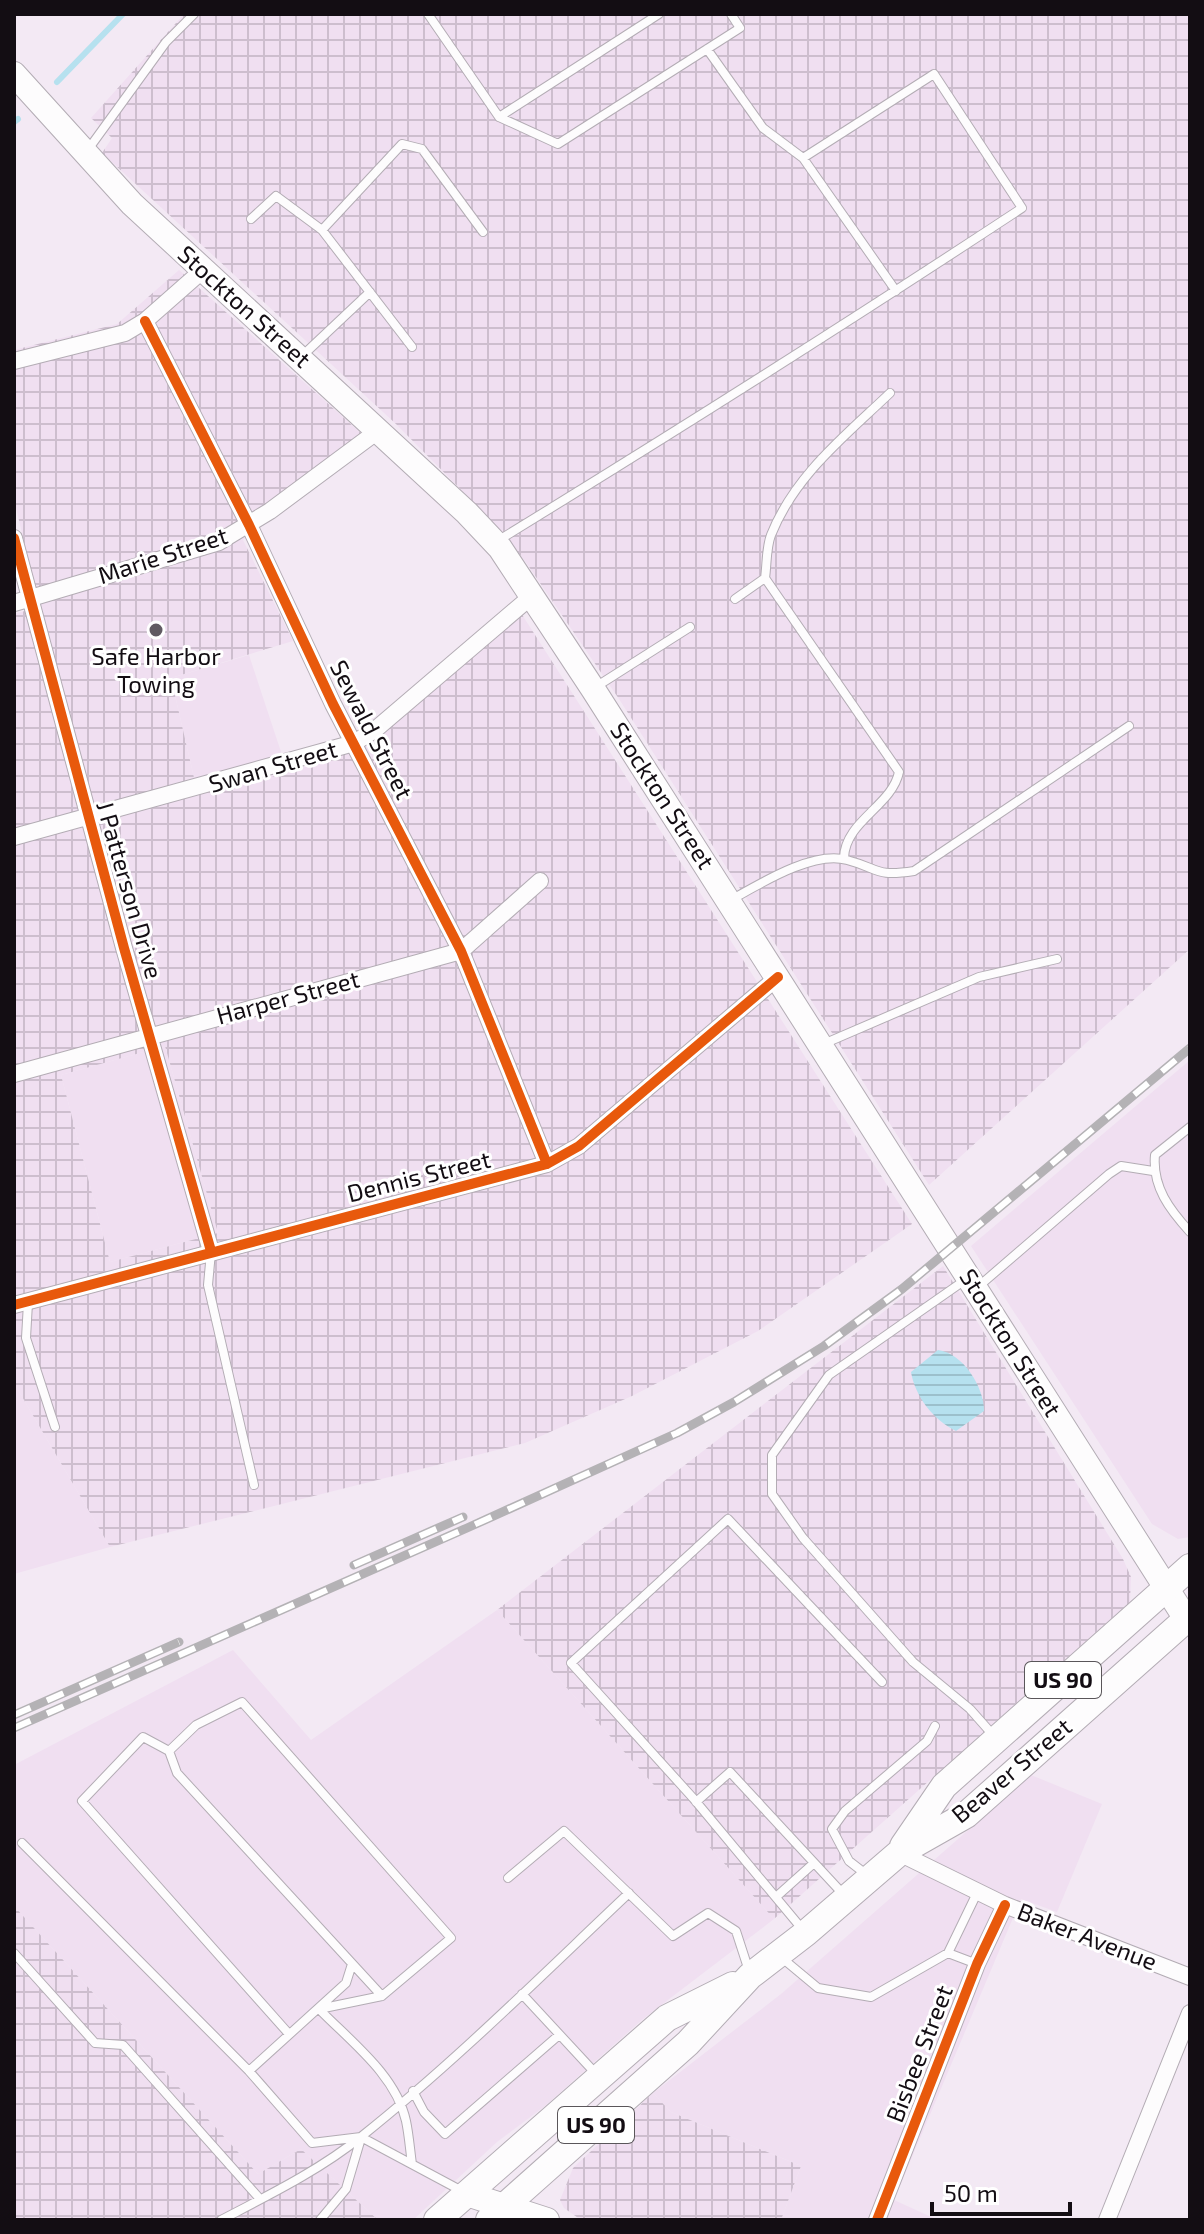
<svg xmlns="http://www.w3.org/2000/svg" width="1204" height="2234" font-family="'Exo 2',sans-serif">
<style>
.built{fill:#f0dff1}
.industrial{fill:url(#industrial-grid);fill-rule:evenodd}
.water{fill:url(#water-rules)}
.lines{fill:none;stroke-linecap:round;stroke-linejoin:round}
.stream{stroke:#b6e1ef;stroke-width:6}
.lane-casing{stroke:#b3acb4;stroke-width:10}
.street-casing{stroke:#b3acb4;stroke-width:18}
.secondary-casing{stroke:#b3acb4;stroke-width:26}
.primary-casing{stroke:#b3acb4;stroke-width:28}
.lane{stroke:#fdfcfd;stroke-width:8}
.street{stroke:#fdfcfd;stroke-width:16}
.secondary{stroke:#fdfcfd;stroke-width:24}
.primary{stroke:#fdfcfd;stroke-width:26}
.rail-casing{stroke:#b4b2b5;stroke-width:9}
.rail{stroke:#fff;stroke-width:6;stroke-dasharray:18;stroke-linecap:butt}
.cycleway-casing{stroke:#fff;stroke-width:15}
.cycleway{stroke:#e8590c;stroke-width:10}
.poi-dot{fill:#615a62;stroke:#fff;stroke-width:3}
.labels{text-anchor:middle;stroke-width:6;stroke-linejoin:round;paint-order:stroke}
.shield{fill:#fff;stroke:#5a565a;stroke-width:2}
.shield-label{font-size:22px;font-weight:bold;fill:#130d13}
.street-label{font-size:24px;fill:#130d13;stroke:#fff}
.poi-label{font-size:24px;fill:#130d13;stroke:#fff}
</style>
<defs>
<pattern id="industrial-grid" width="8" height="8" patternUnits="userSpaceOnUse" patternTransform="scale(2)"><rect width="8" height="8" fill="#f0dff1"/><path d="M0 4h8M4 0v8" fill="none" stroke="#cdbece"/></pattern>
<pattern id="water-rules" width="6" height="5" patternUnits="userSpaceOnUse" patternTransform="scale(2)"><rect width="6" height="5" fill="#b6e1ef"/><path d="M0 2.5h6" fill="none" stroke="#9cc0cc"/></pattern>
</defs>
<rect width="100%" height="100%" fill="#f3e9f4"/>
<path class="built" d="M249,655l39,118 -90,22 -27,-117z
M165,1046l53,187 -108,29 -49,-187z
M1190,1060v477l-12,2 -26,-15 -181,-278z
M14,1383l96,164 -96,27z
M497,1610l277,309 -131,100 -98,87 -48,36 -84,78h-35l-77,-71 -43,25 -244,-268v-141l219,-115 78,90z
M1031,1775l71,29 -45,108 -36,-13 -127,301 44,20h-157l20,-54 -130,-54 -18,-19 128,-99z"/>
<path class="industrial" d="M184,14h1006v935l-261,236 -310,-486 -94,-138 -30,-37 -99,-100 -294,-271 10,-15 -21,-20z
M179,270l194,174 -130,96 50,101 -122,37 27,117 90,-22 62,-23 171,-137 391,611 -154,107 -126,65 -107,47 -415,104 -96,-164v-769l25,-7 -25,-108v-149l103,-26zM165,1046l53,187 -108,29 -49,-187z
M943,1266l180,293 8,18 -1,25 -356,317 -277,-309z
M14,1906l244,268 43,-25 77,71h-364z
M653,2093l18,19 130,54 -20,54h-200l-17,-12 -4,-8 13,-32z"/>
<path class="water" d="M938,1350c25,3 46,37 46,61l-28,20c-23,-11 -41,-35 -45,-59z"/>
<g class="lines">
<path class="stream" d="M57,82l66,-68
M14,122l4,-3"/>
<g class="lane-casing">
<path id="lane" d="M428,14l71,103 59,27 182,-116 -9,-14
M707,49l56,79 40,30
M499,117l160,-103
M87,151l79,-109 28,-28
M251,219l25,-23 46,34 90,117
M322,230l80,-86 20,5 61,83
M301,357l69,-65
M499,540c176,-108 350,-218 523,-332l-88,-134 -131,84 93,133
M765,578c2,-13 1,-30 6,-43 24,-60 74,-99 119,-142
M735,599l30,-21 134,194c-7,34 -54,49 -55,86
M594,688l96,-61
M729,901c29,-16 84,-51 118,-41 34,9 27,17 67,11l215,-145
M821,1045l158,-68 78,-18
M1190,1127l-35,28c-3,32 15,55 35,77
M211,1252l-3,33 46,200
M968,1278l-139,97 -57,80v39l31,44 110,124 57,47 23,26
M979,1286l130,-112 12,-8 32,5
M28,1303l-2,35 29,89
M169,1751l27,-26 46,-23 209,236 -69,58 -63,13
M696,1802l34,-30 114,123
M22,1843l227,228
M867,1875l-18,-14 -17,-32 13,-18 82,-70 8,-15
M508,1878l56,-47 109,105 35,-23 28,18 13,40
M776,1897l38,-34
M803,1930l-110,-132 -122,-135 157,-144 154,163
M14,1953l81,90 28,2 137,154
M948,1953l29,11
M782,1958l36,30 53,9 77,-44 30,-62
M352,1964l-6,19 -97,88 63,72 49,-6 101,54
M522,1994l76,82
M319,2009c31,32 77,66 87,112 3,14 4,29 6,43
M289,2034l-207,-233 61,-64 26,14 8,22 205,223
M413,2091l11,21 21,22 114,-99
M221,2220c48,-25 99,-50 141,-84 94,-75 180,-161 267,-243
M320,2220l26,-31 15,-51"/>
</g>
<g class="street-casing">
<path id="street" d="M145,321l104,204 84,179 128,247 86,213
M14,361l111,-28 20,-12 58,-51
M14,538l110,410 87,303
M14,603l205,-61 51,-31 109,-81
M14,837l340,-94 22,-14 157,-134
M14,1074l447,-123 79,-70
M14,1305l533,-141 32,-18 199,-169
M899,1853l106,52 185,72
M877,2220l100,-256 28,-59
M1107,2220l83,-207"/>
</g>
<g class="secondary-casing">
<path id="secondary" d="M14,74l118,130 335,309 33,35 93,141 593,930
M467,2194l80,26"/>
</g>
<g class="primary-casing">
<path id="primary" d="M903,1846l41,-60 246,-219
M437,2220l230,-202 66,-33
M489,2220l199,-177 62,-67 56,-43 93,-80 67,-38 224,-199"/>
</g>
<use href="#lane" class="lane"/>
<use href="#street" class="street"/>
<use href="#secondary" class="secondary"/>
<use href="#primary" class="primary"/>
<g class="rail-casing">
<path id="rail" d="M354,1565l109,-48
M14,1715l165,-73
M14,1728l453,-200 210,-95 57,-31 90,-56 78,-57 288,-241"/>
</g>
<use href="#rail" class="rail"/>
<g class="cycleway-casing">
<path id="cycleway" d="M145,321l104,204 84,179 128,247 86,213
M14,538l110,410 87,303
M14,1305l533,-141 32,-18 199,-169
M877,2220l100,-256 28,-59"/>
</g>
<use href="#cycleway" class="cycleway"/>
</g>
<circle class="poi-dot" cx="156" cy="630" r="8"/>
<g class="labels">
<g class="shield">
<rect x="1025" y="1662" width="76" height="36" rx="6"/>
<rect x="558" y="2107" width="76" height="36" rx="6"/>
</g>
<g class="shield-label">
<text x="1063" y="1688">US 90</text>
<text x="596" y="2133">US 90</text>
</g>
<g class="street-label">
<text transform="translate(244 307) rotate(42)" y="8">Stockton Street</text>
<text transform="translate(163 556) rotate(-18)" y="8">Marie Street</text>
<text transform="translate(371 730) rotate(63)" y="8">Sewald Street</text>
<text transform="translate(273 767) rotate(-16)" y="8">Swan Street</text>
<text transform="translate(662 796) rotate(57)" y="8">Stockton Street</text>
<text transform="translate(129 890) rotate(74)" y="8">J Patterson Drive</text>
<text transform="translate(288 998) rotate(-15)" y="8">Harper Street</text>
<text transform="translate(419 1177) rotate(-14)" y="8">Dennis Street</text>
<text transform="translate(1010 1343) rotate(58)" y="8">Stockton Street</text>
<text transform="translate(1012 1771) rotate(-40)" y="8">Beaver Street</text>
<text transform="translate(1087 1937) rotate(21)" y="8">Baker Avenue</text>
<text transform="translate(920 2054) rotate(-69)" y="8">Bisbee Street</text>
</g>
<g class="poi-label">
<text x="156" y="665">Safe Harbor<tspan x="156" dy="28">Towing</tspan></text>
</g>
</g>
<rect width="1204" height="2234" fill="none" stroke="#130d13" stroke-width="32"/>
<path d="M932 2202v12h138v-12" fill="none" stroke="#130d13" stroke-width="4"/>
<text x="944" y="2202" font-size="24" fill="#130d13" stroke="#ffffff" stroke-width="6" paint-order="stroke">50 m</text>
</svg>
